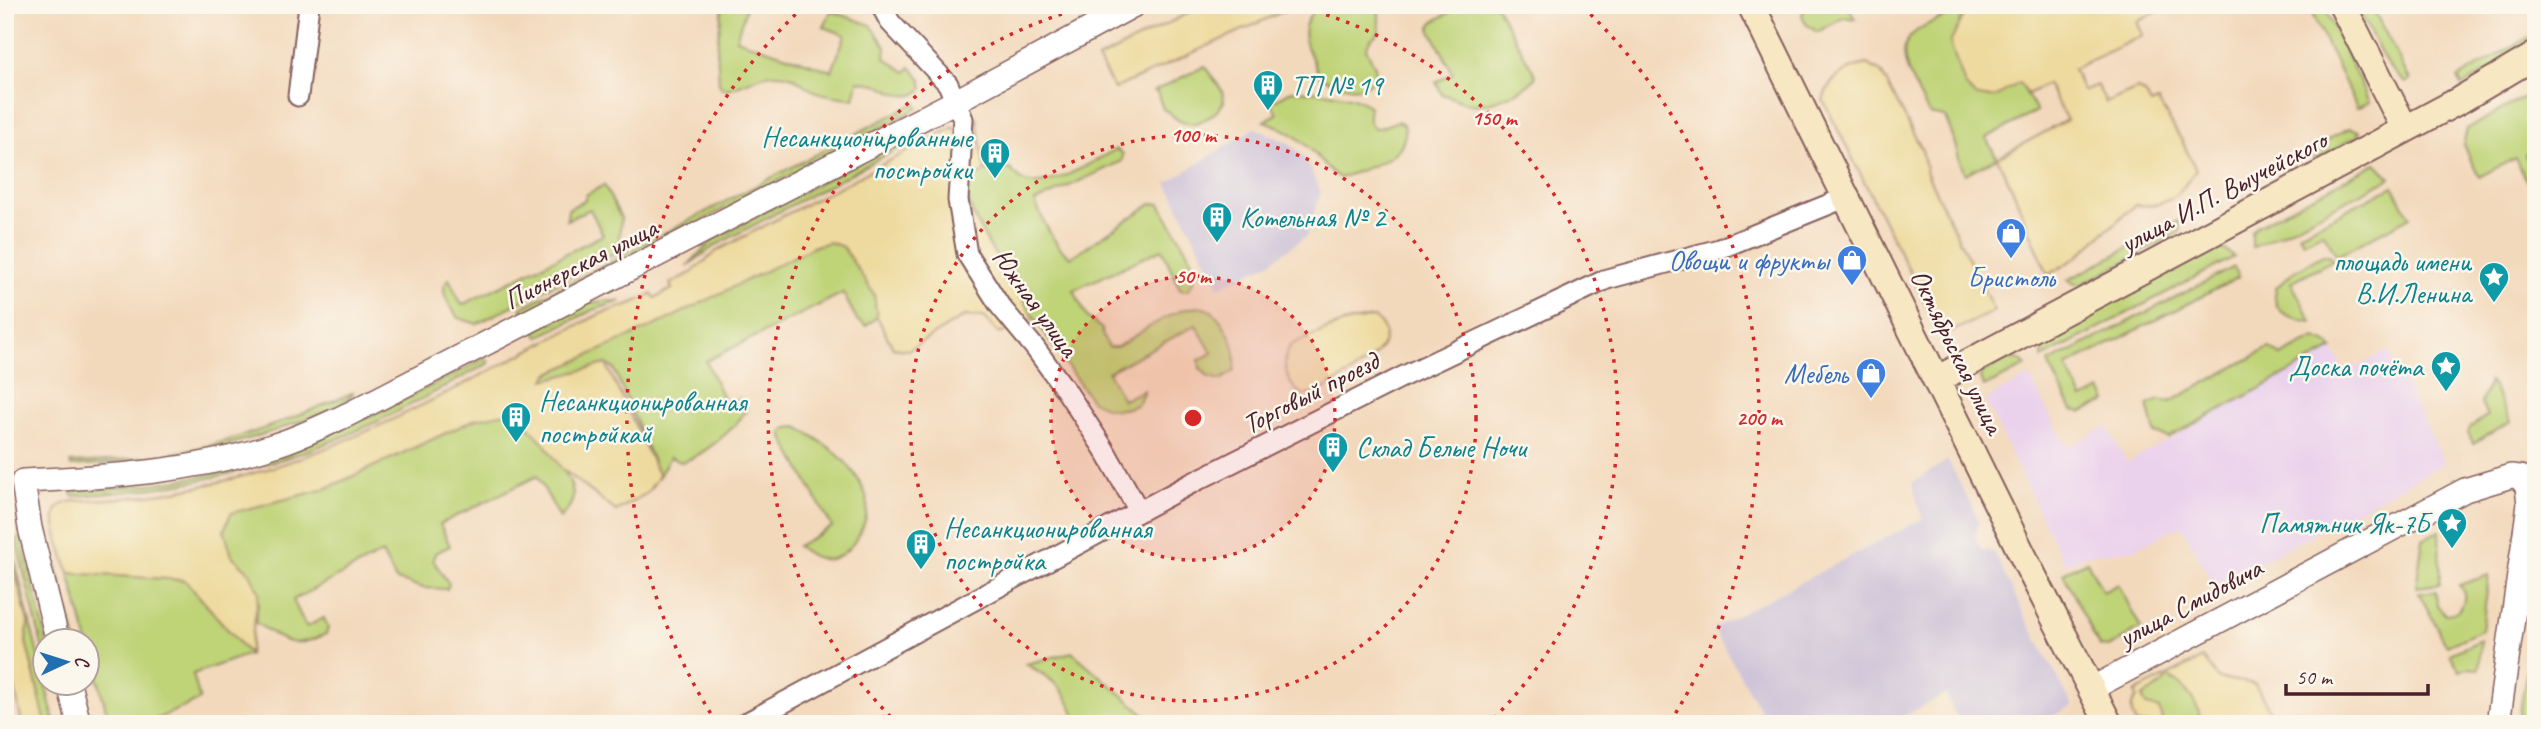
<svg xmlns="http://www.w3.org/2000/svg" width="2541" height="729" font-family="Caveat,sans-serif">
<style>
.built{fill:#ead1ec}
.industrial{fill:#cabfd6}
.green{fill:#bfd377;stroke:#847951;stroke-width:2}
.sand{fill:#eeda9e;stroke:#9c7c64;stroke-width:2}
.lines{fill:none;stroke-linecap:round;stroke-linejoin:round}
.minor-casing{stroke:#85605e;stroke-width:23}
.tertiary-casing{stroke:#85605e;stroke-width:26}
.secondary-casing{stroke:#85605e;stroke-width:30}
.minor{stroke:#fff;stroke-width:19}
.tertiary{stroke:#fff;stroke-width:23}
.secondary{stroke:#f8e7c3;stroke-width:26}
.ring{fill:none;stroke:#d62828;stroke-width:3.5;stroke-dasharray:3.5 7}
.labels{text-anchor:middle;stroke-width:5;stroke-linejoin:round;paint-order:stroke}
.culture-label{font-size:28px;fill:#0d838f;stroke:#fbf7ec;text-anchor:start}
.street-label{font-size:28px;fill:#4a1f2b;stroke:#fbf7ec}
.shop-label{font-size:28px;fill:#366cbe;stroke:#fbf7ec;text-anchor:end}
.centre{fill:#d62828;stroke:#fbf7ec;stroke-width:3.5}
.ring-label{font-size:21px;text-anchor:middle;font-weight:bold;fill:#d62828;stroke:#fbf7ec;stroke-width:5;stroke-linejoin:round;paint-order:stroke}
</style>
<rect width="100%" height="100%" fill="#fbf7ec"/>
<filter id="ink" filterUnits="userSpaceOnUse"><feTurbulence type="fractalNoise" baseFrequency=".0143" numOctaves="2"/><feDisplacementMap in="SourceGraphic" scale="14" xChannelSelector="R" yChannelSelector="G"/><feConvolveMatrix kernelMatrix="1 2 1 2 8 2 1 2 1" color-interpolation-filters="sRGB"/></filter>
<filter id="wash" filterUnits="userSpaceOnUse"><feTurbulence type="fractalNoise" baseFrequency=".00686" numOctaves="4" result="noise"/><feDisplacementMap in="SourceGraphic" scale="28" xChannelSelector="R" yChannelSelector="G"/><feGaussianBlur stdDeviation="1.57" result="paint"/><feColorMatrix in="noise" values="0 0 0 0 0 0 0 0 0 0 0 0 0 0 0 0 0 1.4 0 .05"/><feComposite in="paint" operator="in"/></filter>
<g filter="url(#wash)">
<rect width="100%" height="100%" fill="#f3d9bc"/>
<path class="built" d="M2333,349l12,23 43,-21 57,112 -230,124 -34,-62 -46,24 -50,6 -20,10 -80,-165 44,-24 38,71 40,-21 20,37z"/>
<path class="industrial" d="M1255,128l33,15 16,14 17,35 -15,44 -38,28 -49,23 -52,-104z
M1948,460l31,61 -4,15 2,7 5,7 12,2 29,61 50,93 -37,18h-76l-14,-30 -57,30h-121l-55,-96 209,-109 -10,-36z"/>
<path class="green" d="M723,5h24l-11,34 96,32 13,-36 -21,-8 7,-16 40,14 15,22 -1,11 21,14 5,-5 10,12 2,9c-14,17 -32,1 -47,-4 -6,-1 -12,-2 -18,-3l-4,18c-14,-3 -36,-3 -48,-13 -11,-8 -15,-12 -30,-12 -19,-1 -34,15 -53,15l-4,-5 -2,-38z
M1319,5h60v27l-9,8 -4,9 9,18 1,10c-14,19 -38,8 -56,0 -12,-31 -28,-46 -1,-72z
M1461,5h35l40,71c-8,15 -49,31 -66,28 -9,-2 -19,-7 -28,-10l-6,-12 17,-9 -23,-44 2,-6z
M1805,5h43l7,14 -10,-2 -28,15 -11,-8 -4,-9z
M2308,5h15l46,97 -12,6z
M2356,5h15l39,75 -5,3 -18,-18z
M1967,9l-8,14 61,60 17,28 -51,27 11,20 -32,16c-9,-19 -10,-38 -20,-57l-16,-3c-37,-69 -39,-79 38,-105z
M2536,33v10l-74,43 -4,-8z
M1205,66l17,25 2,11c-9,14 -29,28 -46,18 -6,-4 -8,-8 -15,-11l-6,-17 -3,-1z
M1293,90c19,1 63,3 76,17v15l5,6h5l19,-7 6,3c9,36 -44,45 -64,54 -13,-8 -18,-17 -28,-27 -14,-15 -29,-24 -48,-30l13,-7 -6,-12z
M2532,93l4,8 -11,8 11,25v14l-11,7 11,19v23l-21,-39 -36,19 -16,-32 4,-16z
M915,103l3,5 -394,205 -3,-5z
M926,126l3,6 -213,113 -29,21 26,-26z
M2349,128l11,3 -4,6 -40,22 -14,-5z
M1116,149l7,5 -1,7 -87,41c8,18 20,46 36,55l74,-49 8,-5 7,1 31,54 3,22 -6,10 -8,-1 -18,-40 -88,41 13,27 15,12 1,8 6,10h8c21,-12 67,-48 90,-38 9,3 14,12 19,20 8,13 12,26 8,42l-13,9 -12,-3 -9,-9 -1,-8 13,-7 -16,-28 -88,47 15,28 21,-10 -6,14c-19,9 -30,6 -47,-4 -20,-28 -136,-191 -124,-216 8,-15 29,-14 43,-15 4,4 8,9 13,12 23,11 72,-20 93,-32z
M2376,163l15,15 -139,70v-16l5,-6z
M604,185l17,33 -3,33 -141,73 -19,-6c-7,-12 -22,-28 -9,-39l13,26 141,-70 -13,-26 -23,11 1,-11 17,-9 1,-5z
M2393,186l17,31 -73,39 -14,-24 -20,10 -4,-8z
M2178,221l2,11 -97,52h-8l-7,-4z
M830,242l13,4 31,48 3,23 -11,9 -9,-6 -14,-27 -137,68 17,37 4,4 15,-3 4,11c-10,18 -44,47 -65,52l-11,-5 -11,19 -45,-107 -8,-5 -62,17 4,-7 267,-128z
M2224,249l10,8 -192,101 1,-23 166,-85z
M2323,255h5l5,5 -42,22 21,40c-20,-4 -42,-7 -36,-34l17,-16z
M2234,267l5,10 -13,7 -160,82 17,33 18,-9 6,11 -24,11 -11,-2 -24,-47z
M603,301h18l-28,9 -55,27 -3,-6 55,-28z
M2315,338l12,5 6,6 -165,89 -13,-5 -7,-28 11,-5 11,2 99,-54 12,8z
M486,358l3,5c-50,26 -100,55 -152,76 -85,35 -173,52 -264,57l-1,-5c57,-3 115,-9 170,-25 85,-25 165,-67 244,-108z
M2009,358l11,2 6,6 -42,21 -4,-9 1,-5z
M2490,381l21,41 -38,21 -5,-11 2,-5 17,-11 -6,-14z
M354,392c-13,16 -32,20 -51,28 -81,32 -146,42 -232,46l-1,-3c43,-2 86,-5 128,-15 54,-12 105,-34 156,-56z
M505,412c6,4 14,7 19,11 14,10 50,55 49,72 0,10 -7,16 -13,23l-23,-42 -97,48 10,22 -15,7 -2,7 16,24 -2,5 -23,-1 -28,-8 -14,-27 -89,47 13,27 18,-9 4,10 -2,6c-36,17 -41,7 -71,-12l3,-18 -8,-31 -18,-17 -8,-26 7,-17 94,-24 151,-70z
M797,427c29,16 55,34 68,66 9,22 -10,60 -34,66 -12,3 -24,-6 -34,-13l35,-19 -49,-89v-7l5,-3z
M5,521l50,203h-9l-20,-82 2,-20 -23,-87z
M47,530l29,111h-7l-28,-110z
M2439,531l1,53 -24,3 7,-48z
M21,537l26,104 -2,17 -29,-119z
M2087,561l16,31 15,-8 23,44 -32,19 -10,-1 -36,-73z
M69,573l116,7 64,74 -56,20 7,26 -55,24h-35z
M2489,575l-7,55 -35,16 -28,-53 17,-2 1,15 8,8c17,0 25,-16 14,-29z
M2533,632h3v92h-18z
M2481,640l-2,29 -12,-1 -7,3 -10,-17z
M1072,652l84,72h-79c-8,-33 -22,-44 -51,-60z
M2167,677c16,6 35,29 33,47h-39l1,-4 -3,-11 -13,-2 -4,-10 19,-12z"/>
<path class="sand" d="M1204,5h93l-183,84 -16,-30z
M1977,5h193l-33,17 6,13 -70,34 10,22 14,-6 9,18 31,-14 8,4 6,11 7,-3 24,40 14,29c-18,26 -28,38 -61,35l-58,52 -29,18 -37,-89 -14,-28 70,-38 -20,-36 -19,10 -9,-11 -24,14h-19l-11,-12 -15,-42 17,-34z
M1867,64l14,8 41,78 5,24 67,137 -43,21 -14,-6 -114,-226c6,-22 23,-32 44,-36z
M977,118l8,54c-10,3 -20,11 -19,23 1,20 54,100 68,123l-34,16 -16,-17 -19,-1 -57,34 -15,-2 -16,-31 -3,-23 -31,-47 -13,-5 -15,4 -146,73 -121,55 -3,6 61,-16 53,112 -12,17 -31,18 -55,-43 -18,-26 -18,-19 -20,-10 -29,6 -151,70 -94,24 -7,17 8,26 18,17 9,19 -10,62 -64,-74 -116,-7c-4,-14 -22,-55 -10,-66 9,-8 24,-6 36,-7 46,-2 92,-10 137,-21 131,-33 248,-106 368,-165l33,-11 19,-9 3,4 17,-9 -2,-5 21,-11 27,-23 236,-123 6,7 13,-6 1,-8z
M1374,318c39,29 -37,62 -59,76 -1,0 -9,1 -10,1 -18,-5 -27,-38 -13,-50 3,-3 10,-5 15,-7 22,-10 41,-19 67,-20z
M5,535l23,87 -2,20 20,82h-24l-17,-83z
M2203,658l15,20 37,6 22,40h-77c2,-18 -17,-41 -32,-47l-7,8 -19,12 4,9 13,3 3,11 -1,4h-25c-5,-10 -7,-19 1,-27l-2,-5z"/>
</g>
<g filter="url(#ink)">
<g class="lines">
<g class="minor-casing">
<path id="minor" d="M881,5l9,17 58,62 15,35 -5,81 9,54 33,52 35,42 32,44 37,57 35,62
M298,96l11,-91
M744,724l446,-240 214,-108 203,-97 112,-30 128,-52"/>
</g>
<g class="tertiary-casing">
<path id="tertiary" d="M58,642l-28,-114 -7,-47c85,-4 171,-9 252,-36 26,-8 50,-20 74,-31l607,-313 178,-96
M69,684l10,40
M2091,689l374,-199 46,-14 9,1 7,10 2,17 -31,220"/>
</g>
<g class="secondary-casing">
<path id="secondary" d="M1751,5l278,563 80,156
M2342,5l63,124
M1938,379l522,-279 76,-45"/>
</g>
<use href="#minor" class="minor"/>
<use href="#tertiary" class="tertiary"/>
<use href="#secondary" class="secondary"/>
</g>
</g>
<circle cx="1193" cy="418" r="142" fill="#d62828" fill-opacity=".12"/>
<g class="ring">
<circle cx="1193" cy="418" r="142"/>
<circle cx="1193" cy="418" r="283"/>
<path d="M898 724A425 425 0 0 1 1090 6M1296 6A425 425 0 0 1 1488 724"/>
<path d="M716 722A566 566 0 0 1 803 7M1583 7A566 566 0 0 1 1670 722"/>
</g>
<defs>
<g id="building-pin" transform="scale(1.575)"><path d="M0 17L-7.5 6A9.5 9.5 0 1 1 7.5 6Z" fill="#0f9aa8" stroke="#fbf7ec"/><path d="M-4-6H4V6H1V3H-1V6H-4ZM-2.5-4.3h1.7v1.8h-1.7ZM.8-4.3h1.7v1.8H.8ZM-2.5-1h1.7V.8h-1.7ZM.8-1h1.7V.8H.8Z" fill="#fff"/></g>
<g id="shop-pin" transform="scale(1.575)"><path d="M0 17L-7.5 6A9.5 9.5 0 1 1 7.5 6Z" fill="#3f7fe0" stroke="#fbf7ec"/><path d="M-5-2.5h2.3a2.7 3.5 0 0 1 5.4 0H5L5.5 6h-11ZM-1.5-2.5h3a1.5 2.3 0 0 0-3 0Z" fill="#fff"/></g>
<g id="sight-pin" transform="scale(1.575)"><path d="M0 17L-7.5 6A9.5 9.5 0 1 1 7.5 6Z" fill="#0f9aa8" stroke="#fbf7ec"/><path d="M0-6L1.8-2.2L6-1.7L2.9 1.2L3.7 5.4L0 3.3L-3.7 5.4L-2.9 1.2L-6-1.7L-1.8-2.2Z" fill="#fff"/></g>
</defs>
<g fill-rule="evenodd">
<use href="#building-pin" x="1268" y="85"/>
<use href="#building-pin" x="995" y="153"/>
<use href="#building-pin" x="1217" y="217"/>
<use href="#shop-pin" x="2011" y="233"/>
<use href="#shop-pin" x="1852" y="260"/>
<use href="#sight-pin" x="2494" y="277"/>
<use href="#sight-pin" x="2446" y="366"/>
<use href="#shop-pin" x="1871" y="373"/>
<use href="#building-pin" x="516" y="417"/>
<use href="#building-pin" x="1333" y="447"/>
<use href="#sight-pin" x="2452" y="523"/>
<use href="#building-pin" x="921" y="544"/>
</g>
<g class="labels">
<g class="culture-label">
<text x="1291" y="95">ТП № 19</text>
<text x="972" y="147" text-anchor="end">Несанкционированные<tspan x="972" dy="32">постройки</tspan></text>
<text x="1240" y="227">Котельная № 2</text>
<text x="2471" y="271" text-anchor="end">площадь имени<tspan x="2471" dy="32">В.И.Ленина</tspan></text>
<text x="2423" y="376" text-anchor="end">Доска почёта</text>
<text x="539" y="411">Несанкционированная<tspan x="539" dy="32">постройкай</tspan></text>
<text x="1356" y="457">Склад Белые Ночи</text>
<text x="2429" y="533" text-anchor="end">Памятник Як-7Б</text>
<text x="944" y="538">Несанкционированная<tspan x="944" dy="32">постройка</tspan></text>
</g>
<g class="street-label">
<text transform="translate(2223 191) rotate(-28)" y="10">улица И.П. Выучейского</text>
<text transform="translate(580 263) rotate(-27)" y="10">Пионерская улица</text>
<text transform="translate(1036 302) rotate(54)" y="10">Южная улица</text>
<text transform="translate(1958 351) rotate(64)" y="10">Октябрьская улица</text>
<text transform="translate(1310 392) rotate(-27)" y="10">Торговый проезд</text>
<text transform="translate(2190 602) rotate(-28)" y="10">улица Смидовича</text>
</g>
<g class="shop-label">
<text x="1829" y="270">Овощи и фрукты</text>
<text x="2011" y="287" text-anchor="middle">Бристоль</text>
<text x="1848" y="383">Мебель</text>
</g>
</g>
<circle cx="1193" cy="418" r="10" class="centre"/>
<g class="ring-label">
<text x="1494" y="125">150 m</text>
<text x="1193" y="142">100 m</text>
<text x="1193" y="283">50 m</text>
<text x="1759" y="425">200 m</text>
</g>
<rect width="2541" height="729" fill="none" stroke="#fbf7ec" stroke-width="28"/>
<g transform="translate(66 662) rotate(86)"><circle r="33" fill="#fbf7ec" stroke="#b4a19f" stroke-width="2"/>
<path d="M0-5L12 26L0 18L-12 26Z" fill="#1f6fb2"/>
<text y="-10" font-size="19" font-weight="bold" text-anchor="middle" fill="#4a1f2b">С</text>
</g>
<path d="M2286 684v10h142v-10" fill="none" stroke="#4a1f2b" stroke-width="3.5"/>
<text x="2296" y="684" font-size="21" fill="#4a1f2b" stroke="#fbf7ec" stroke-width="5" paint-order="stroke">50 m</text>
</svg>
